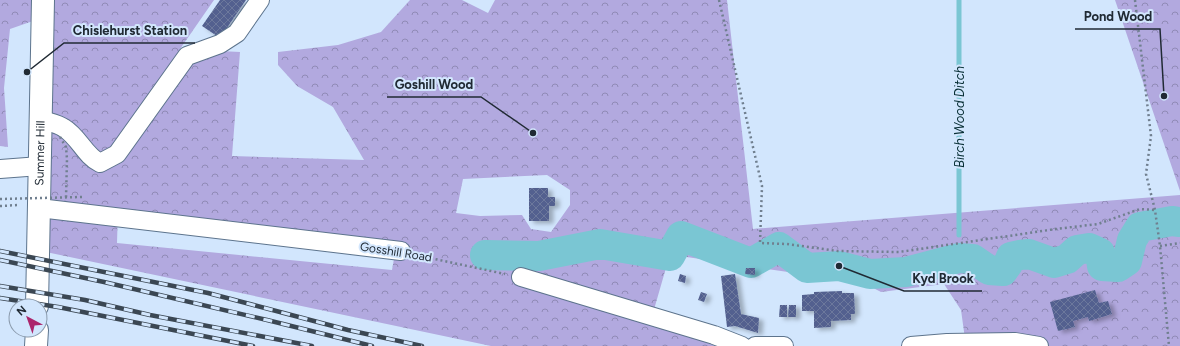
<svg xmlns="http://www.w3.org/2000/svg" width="1180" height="346" font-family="Figtree,sans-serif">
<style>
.forest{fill:url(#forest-crowns);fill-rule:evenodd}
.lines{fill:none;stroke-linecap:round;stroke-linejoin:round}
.stream{stroke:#7ac6d3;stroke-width:5}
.river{stroke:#7ac6d3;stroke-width:30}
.building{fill:url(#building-cross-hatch);filter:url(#shadow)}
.minor-casing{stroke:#5d748d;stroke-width:20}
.major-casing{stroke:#5d748d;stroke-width:24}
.path{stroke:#707f8f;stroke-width:2.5;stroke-dasharray:2 3;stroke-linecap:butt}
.minor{stroke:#fff;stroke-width:18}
.major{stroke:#fff;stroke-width:22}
.rail-casing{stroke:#3b4753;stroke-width:4.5}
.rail{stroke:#d2e6fd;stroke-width:3;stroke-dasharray:9;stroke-linecap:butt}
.path-bridge{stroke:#707f8f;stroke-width:2.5;stroke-dasharray:2 3;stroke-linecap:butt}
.labels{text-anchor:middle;stroke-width:4;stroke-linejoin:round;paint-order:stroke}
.street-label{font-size:12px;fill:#202a34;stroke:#d2e6fd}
.water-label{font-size:13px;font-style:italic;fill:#082f35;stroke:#d2e6fd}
.leader{fill:none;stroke:#202a34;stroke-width:1.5}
.callout-dot{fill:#202a34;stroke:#d2e6fd;stroke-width:1.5}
.callout-label{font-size:13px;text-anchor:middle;font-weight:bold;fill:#202a34;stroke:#d2e6fd;stroke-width:4;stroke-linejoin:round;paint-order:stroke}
</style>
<defs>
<pattern id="forest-crowns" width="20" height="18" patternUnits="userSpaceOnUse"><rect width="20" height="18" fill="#b2a9df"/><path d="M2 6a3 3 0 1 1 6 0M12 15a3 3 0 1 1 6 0" fill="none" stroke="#908ab6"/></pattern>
<pattern id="building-cross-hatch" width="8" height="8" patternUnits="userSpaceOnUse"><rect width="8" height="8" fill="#52608f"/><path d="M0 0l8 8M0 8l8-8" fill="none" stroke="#6c789c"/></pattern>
<filter id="shadow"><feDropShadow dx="4.5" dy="2.5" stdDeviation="2" flood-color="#0004"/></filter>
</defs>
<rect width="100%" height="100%" fill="#d2e6fd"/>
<path class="forest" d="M0,0h34l-1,21 -23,8 -6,59 4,59 -8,-1z
M49,0h165l-34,49 60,3 -8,104 132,4 -31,-53 -36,-21 -19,-21v-13l60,-7 43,-13 29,-32h52l26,13 7,-13h232l26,229 427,-34v151h-214l-5,-36 -17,-26 -63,8 -29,-15 -53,-2 -11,-3 -108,-16 -12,5 -13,45 2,16 58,24h-224l-445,-94zM547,175l23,15v15l-19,27 -20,-3 -9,-14 -42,1 -24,-3 7,-34zM118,209l279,33 -5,28 -275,-27z
M1115,0h65v191z"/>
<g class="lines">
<path class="stream" d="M959,0v235
M959,258v-6"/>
<path class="river" d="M485,255l54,1 61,-12 70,12 11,-20 70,27 28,-16 28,21 32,-2 31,8 36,-2 53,-14 14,1 16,11 14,1 5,-7 3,-7 9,-2 9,-1 25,9 13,-4 10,-9 12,-2 11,5 2,13 16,1 9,-6 5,-21 8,-13 32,-6 8,1"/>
</g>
<path class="building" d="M220,0h26l-26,38 -18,-12z
M529,188h19v9h7v9h-6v15h-20z
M746,268h9v7l-10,-1z
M680,274l6,2 -1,7 -7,-2z
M735,274l6,40 18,4 -1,15 -23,-7 -8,1 -6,-51z
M1095,290l4,13 9,-2 4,13 -23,7 -1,-4 -15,4 2,6 -17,4 -8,-29z
M842,291v2h12l1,21h-4v6l-20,1v6l-17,1v-17h-12v-16l12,-1v-2z
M701,292l6,2 -3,8 -6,-2z
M780,305h7v12h-8z
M789,305h7v12h-8z"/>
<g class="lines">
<g class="minor-casing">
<path id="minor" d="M40,119c7,3 17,4 24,9 15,9 21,28 36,35l17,-9 70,-98 33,-12 17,-11 23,-33
M0,169l40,-3
M39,208l362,43
M521,277l193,58 28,11
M755,346h29
M911,346l36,-3 68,-1 24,4"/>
</g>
<g class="major-casing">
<g id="major">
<path id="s1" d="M37,306l6,-306"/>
<path d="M36,346l1,-16"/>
</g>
</g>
<path class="path" d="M719,0l43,186 -2,57 27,1 51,7 61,1 157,-23 42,-5 42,-15 15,1
M1135,0l16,136 -5,38 9,36 5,36 9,100
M0,206l19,-1
M1160,246l20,-3
M416,255l89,19"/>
<use href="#minor" class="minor"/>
<use href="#major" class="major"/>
<g class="rail-casing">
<path id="rail" d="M0,251l208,42 140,37 74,16
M0,260l104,22 163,38 105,26
M0,286l85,14 65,15 162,31
M0,298l58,9 195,39"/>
</g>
<use href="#rail" class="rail"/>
<path class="path-bridge" d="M60,137l6,10 1,12 -1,39
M0,199l82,-2"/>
</g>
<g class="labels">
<g class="street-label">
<text dy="4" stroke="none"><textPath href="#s1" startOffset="153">Summer Hill</textPath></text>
<text transform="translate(396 252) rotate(9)" y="4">Gosshill Road</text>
</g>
<g class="water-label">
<text transform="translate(959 117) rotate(-90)" y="5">Birch Wood Ditch</text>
</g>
</g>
<path class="leader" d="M1164 96L1160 29H1075M27 72L64 43H195M533 133L481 97H387M839 266L904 291H982"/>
<g class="callout-dot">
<circle cx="1164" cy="96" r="4"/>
<circle cx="27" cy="72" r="4"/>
<circle cx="533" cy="133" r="4"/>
<circle cx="839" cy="266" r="4"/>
</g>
<g class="callout-label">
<text x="1118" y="21">Pond Wood</text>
<text x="130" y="35">Chislehurst Station</text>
<text x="434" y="89">Goshill Wood</text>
<text x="943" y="283">Kyd Brook</text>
</g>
<g transform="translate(28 318) rotate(319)"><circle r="19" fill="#d2e6fd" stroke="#8b9bad"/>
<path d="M0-3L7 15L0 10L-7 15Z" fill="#ab256c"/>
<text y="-6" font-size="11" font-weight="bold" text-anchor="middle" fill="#202a34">N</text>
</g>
</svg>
